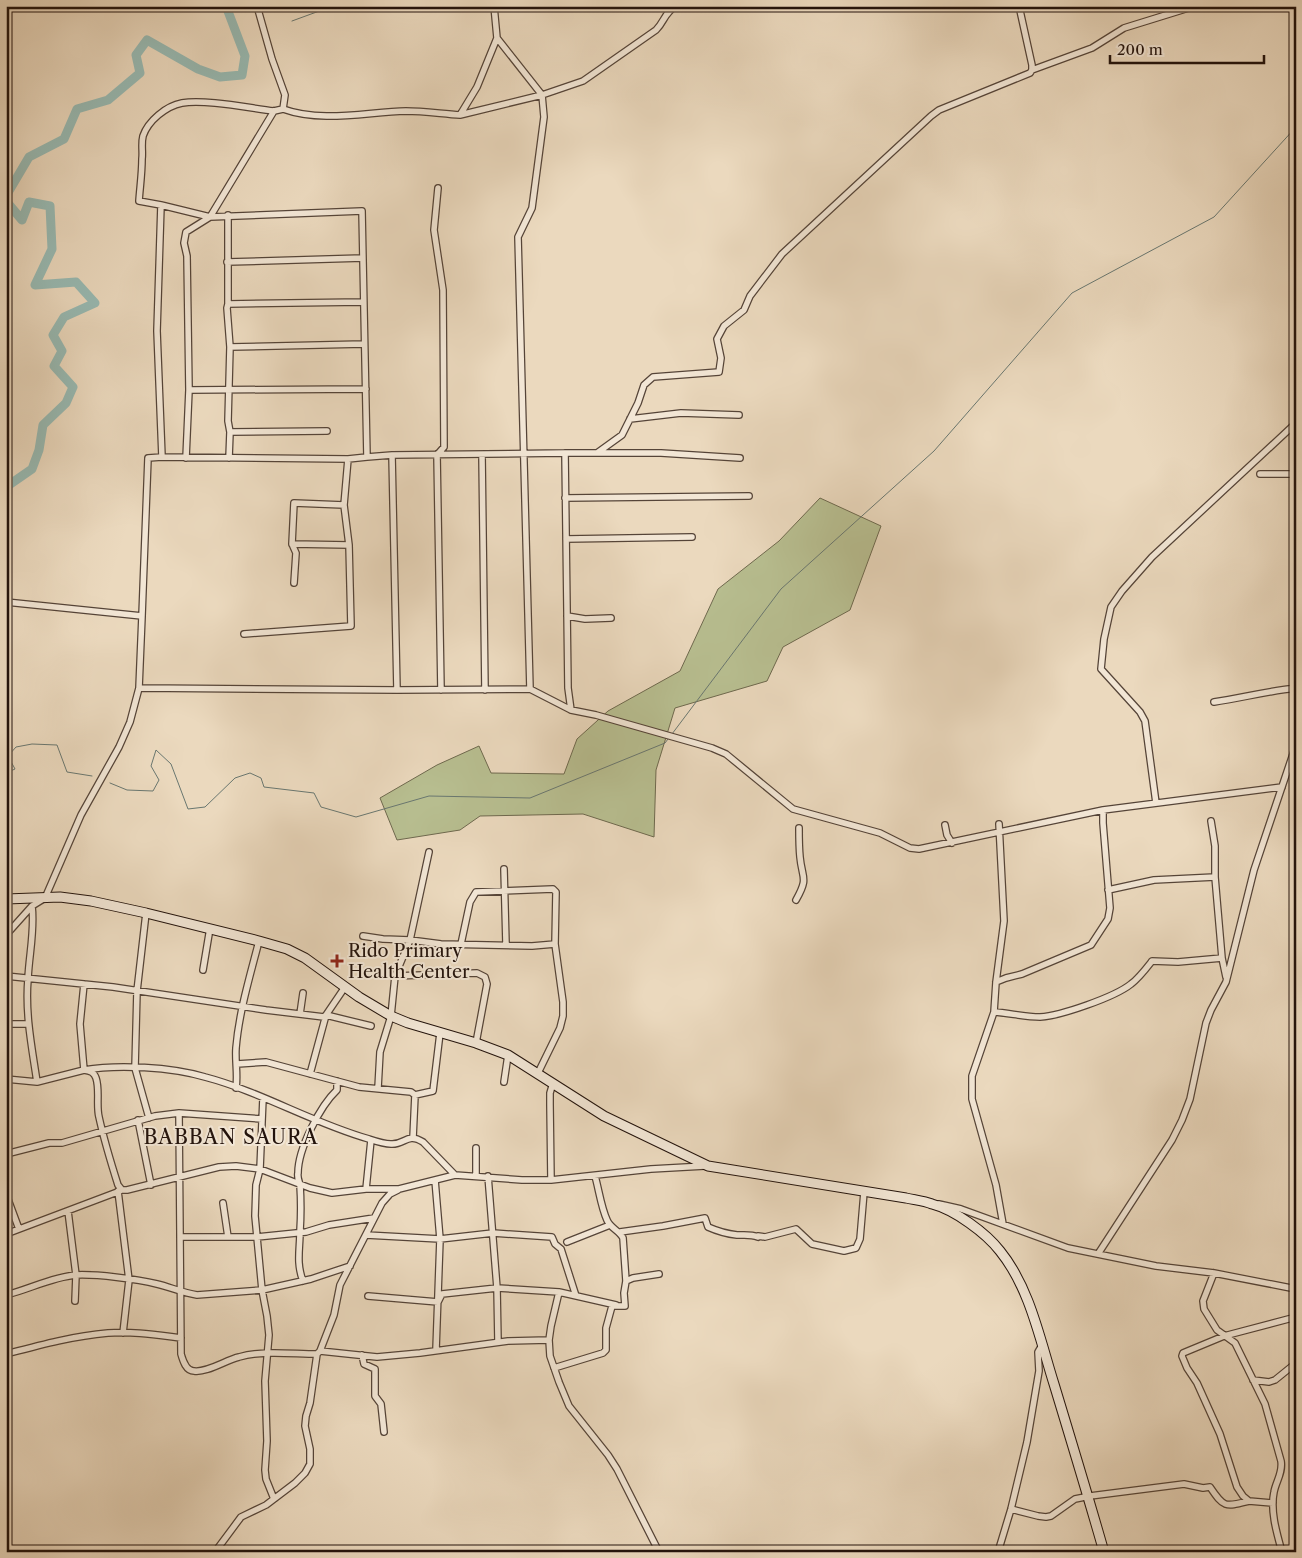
<svg xmlns="http://www.w3.org/2000/svg" width="1302" height="1558" font-family="'Libre Caslon Text',serif">
<style>
.green{fill:#b8bf91;stroke:#6e694e}
.lines{fill:none;stroke-linecap:round;stroke-linejoin:round}
.stream{stroke:#697770;stroke-width:1}
.river{stroke:#98bab3;stroke-width:9}
.minor-casing{stroke:#554438;stroke-width:8}
.secondary-casing{stroke:#23130c;stroke-width:11}
.minor{stroke:#f2e6d5;stroke-width:5.5}
.secondary{stroke:#f2e6d5;stroke-width:9}
.poi-dot{fill:#8f2418;stroke:#f2e6d5;stroke-width:2}
.labels{text-anchor:middle;stroke-width:4;stroke-linejoin:round;paint-order:stroke}
.poi-label{font-size:18px;fill:#23130c;stroke:#f2e6d5;text-anchor:start}
.quarter-label{font-size:20px;letter-spacing:1px;fill:#23130c;stroke:#f2e6d5}
</style>
<rect width="100%" height="100%" fill="#ebd9be"/>
<filter id="stains"><feTurbulence type="fractalNoise" baseFrequency=".004" numOctaves="4"/><feColorMatrix values="0 0 0 0 .2 0 0 0 0 .09 0 0 0 0 .02 0 0 0 .5 -.17"/></filter>
<radialGradient id="worn" r=".72"><stop offset=".6" stop-color="#630" stop-opacity="0"/><stop offset="1" stop-color="#630" stop-opacity=".3"/></radialGradient>
<path class="green" d="M820,498l61,28 -31,84 -67,37 -16,34 -92,27 -19,62 -2,67 -71,-23 -103,2 -20,14 -63,10 -17,-42 57,-33 42,-19 12,27 73,1 13,-35 31,-28 72,-40 38,-82 61,-48z"/>
<g class="lines">
<path class="stream" d="M292,21l41,-15
M672,734l109,-145 153,-138 138,-158 142,-76 82,-90
M6,773l9,-4 -7,-13 8,-9 16,-3 25,1 10,27 25,4
M110,783l17,7 26,1 6,-11 -8,-14 5,-16 15,14 17,45 17,-2 30,-29 15,-5 11,5 3,9 50,6 7,14 35,10 73,-21 101,2 135,-55 3,-4"/>
<path class="river" d="M6,196l23,-39 35,-18 13,-30 31,-9 32,-27 -4,-18 11,-15 51,29 22,8 22,-2 3,-19 -19,-50
M6,201l16,19 7,-18 21,4 2,43 -17,36 41,-3 19,21 -31,14 -11,18 9,16 -8,15 19,21 -7,16 -23,22 -4,25 -7,19 -26,18"/>
<g class="minor-casing">
<path id="minor" d="M494,6l3,32 45,57 2,22 -12,91 -14,29 12,452
M497,38l-20,49 -17,28 82,-20 41,-14 73,-51c9,-9 8,-17 20,-24
M1032,70l60,-22 32,-20 71,-22
M283,109c39,14 83,3 123,2 18,0 37,3 54,4
M274,111l-64,106 152,-6 5,246 25,-2 5,235
M438,188l-4,42 9,60 1,157 -7,8 4,235
M161,205l49,12
M228,215v89l-1,4 3,39 -2,74 2,11 -1,26
M227,262l136,-4
M228,304l135,-2
M230,347l134,-3
M189,390l177,-1
M630,419l51,-6 58,2
M230,432l97,-1
M597,453h64l79,5
M392,455l173,-2
M482,455l3,235
M162,457l186,2 19,-2
M186,458l3,-68 -2,-134 -3,-13 2,-11 24,-15
M1260,474h36
M565,498l184,-2
M566,539l126,-2
M292,544l57,1
M294,583l2,-30 -4,-9 2,-41 50,2
M6,602l136,14 -3,72 258,2 133,-1 41,21 25,5 116,33 14,6 67,55 87,24 30,15 9,1 184,-39 179,-23
M142,616l6,-158 14,-1 -5,-126 4,-126 -22,-4c1,-14 3,-28 3,-42 1,-7 -1,-15 1,-23 5,-15 23,-30 39,-33 23,-4 67,5 92,8l9,-2 2,-14 -13,-36 -15,-53
M567,616l18,3 26,-1
M244,634l107,-8 -2,-81 -5,-40 4,-46
M1214,702c27,-4 54,-11 82,-14
M571,710l-3,-22 -3,-235h32l25,-18 16,-32 6,-18 9,-8 66,-5 2,-14 -4,-19 7,-13 20,-16 6,-14 32,-42 149,-138 8,-6 91,-37 2,-3v-5l-13,-59
M1156,803l-11,-82 -5,-9 -39,-43 3,-30 7,-32 11,-16 30,-34 144,-134
M1211,821l4,25v31l7,81
M999,824l5,97 -8,61 -2,30 -22,64v23l24,86 7,39
M945,825l2,10 5,8
M504,869l2,75
M1108,890l46,-10 61,-3
M796,900c13,-23 6,-21 4,-43 -1,-10 -1,-20 -1,-29
M32,906c3,24 -3,49 -4,73 -3,35 4,69 9,103
M146,913l-9,78 -2,77 14,50
M6,935l26,-29 13,-8 36,-83 38,-68 11,-25 9,-34
M363,936l20,3 27,1 31,4 91,2 23,-2
M461,944l9,-42 6,-10 77,-3 3,3 -1,52 8,58v14l-3,12 -22,45
M203,970l7,-42
M6,976l107,11 153,23 58,7 2,-2 19,-28
M395,976l82,-3 8,4 2,7 -11,59
M996,982l10,-4 16,-4 69,-29 17,-26 2,-11 -7,-85v-13
M84,984l-4,40 4,46c34,-6 87,-3 121,7 57,15 107,46 164,62 6,2 16,5 22,5 14,1 16,-12 32,-2l32,33
M994,1012c15,1 31,5 46,5 20,-1 75,-20 91,-33 8,-6 14,-14 21,-23l26,1 44,-4 4,19
M300,1014l3,-21
M6,1024h22
M237,1064l29,-2 93,25 52,5 4,3 18,-4 7,-58
M310,1074l16,-59 45,11
M6,1079l31,3 47,-12c6,1 10,2 12,8 4,12 0,27 3,39 5,23 12,46 19,68l4,5h5l92,-23 17,-1 24,3 50,19 22,5 34,-4h33l56,-14 67,5h29l100,-11 54,-3
M504,1082l4,-27
M236,1088c2,-14 -1,-26 0,-40 3,-36 14,-72 23,-107
M378,1088l2,-36 11,-36 4,-40 15,-36 19,-88
M263,1098l-3,71 -4,16 -1,31 7,74 5,26 2,19 -4,46 2,60 -2,29 1,9 8,20
M179,1113l2,241c2,7 5,17 13,17 13,2 32,-11 45,-14 25,-7 53,-3 78,-3
M138,1120l13,65
M413,1138l2,-43
M6,1154l43,-11h13l93,-27 24,-3 83,6
M476,1176v-28
M488,1176l9,112 1,54
M435,1180l5,59 -4,111
M551,1180l-1,-75v-12l3,-10
M366,1189l5,-49
M118,1191l11,89 -6,53
M6,1194l13,35
M223,1203l5,34
M939,1204l22,5 107,39 88,18 58,7 82,16
M68,1211l8,64 -1,26
M620,1232l43,-6 42,-8 3,9c9,4 20,7 29,8 8,0 14,-1 21,2
M6,1234l114,-43
M366,1235l74,4 53,-6 59,4 3,7 6,5 15,47
M758,1236l7,1 31,-8 16,15 32,7 12,-3 4,-9 4,-47
M180,1237h77l49,-5 23,-7 45,-7
M567,1242l43,-17
M1098,1254l74,-114 10,-20 8,-21 16,-76 5,-13 15,-28 28,-112 42,-125
M1214,1273l-11,28 1,8 13,21 18,13 30,61 16,57c2,12 -5,20 -7,31 -4,19 3,42 8,60
M303,1281c-7,-18 -3,-32 -3,-50 1,-15 1,-31 0,-46 -1,-4 -3,-8 -2,-12 0,-24 22,-67 39,-83v-9
M626,1281l7,-3 26,-4
M559,1292l-8,34 -2,14 1,16 9,26 10,24 39,49 9,14 42,83
M6,1295c24,-6 46,-18 70,-20 20,-1 61,4 81,9 13,3 26,9 40,11l65,-5 49,-11 39,-13
M368,1296l70,6
M438,1302l4,-8 55,-6 62,4 57,13
M320,1351l57,6 43,-4 88,-12 41,-1
M6,1354c34,-9 67,-18 102,-21 24,-2 49,2 73,5
M362,1355l2,9 11,5v27l6,8 3,28
M554,1368l49,-15 3,-3v-22l6,-22h13l-1,-13 2,-12 -3,-43c-4,-8 -13,-10 -16,-18 -6,-13 -8,-30 -12,-44
M1253,1380l16,2 6,-2 21,-17
M1273,1503l-24,-2 -6,-5 -6,-9 -17,-53 -23,-51 -10,-15 -5,-12 1,-3 41,-17 72,-19
M1011,1509l27,7 8,1 5,-1 24,-17 15,-3 94,-12 19,4 7,-1c14,21 15,20 39,14
M215,1552l26,-35 25,-12 29,-22 10,-10 5,-9v-15l-5,-23 1,-10 4,-13 7,-49 3,-3 14,-36 6,-30 42,-82 8,-9 8,-4
M998,1552l13,-43 16,-67 12,-71 -1,-19 4,-7"/>
</g>
<g class="secondary-casing">
<path id="secondary" d="M6,899l54,-2 31,4 55,12 113,28 28,8 18,9 54,39 32,19 17,7 68,20 32,12 96,61 104,50 198,32c9,2 18,3 26,6 23,6 54,29 68,47 30,37 40,89 54,133 17,56 34,112 50,168"/>
</g>
<use href="#minor" class="minor"/>
<use href="#secondary" class="secondary"/>
</g>
<path class="poi-dot" d="M334.5 953.5h5v5h5v5h-5v5h-5v-5h-5v-5h5z"/>
<g class="labels">
<g class="poi-label">
<text x="348" y="957">Rido Primary<tspan x="348" dy="21">Health Center</tspan></text>
</g>
<g class="quarter-label">
<text x="231" y="1144">BABBAN SAURA</text>
</g>
</g>
<rect width="1302" height="1558" fill="none" stroke="#ebd9be" stroke-width="25"/>
<rect x="8" y="8" width="1287" height="1543" fill="none" stroke="#23130c" stroke-width="2.5"/>
<rect x="12" y="12" width="1277" height="1533" fill="none" stroke="#23130c"/>
<path d="M1110 55v8h154v-8" fill="none" stroke="#23130c" stroke-width="2.5"/>
<text x="1117" y="55" font-size="15" fill="#23130c" stroke="#f2e6d5" stroke-width="4" paint-order="stroke">200 m</text>
<rect width="100%" height="100%" filter="url(#stains)"/>
<rect width="100%" height="100%" fill="url(#worn)"/>
</svg>
